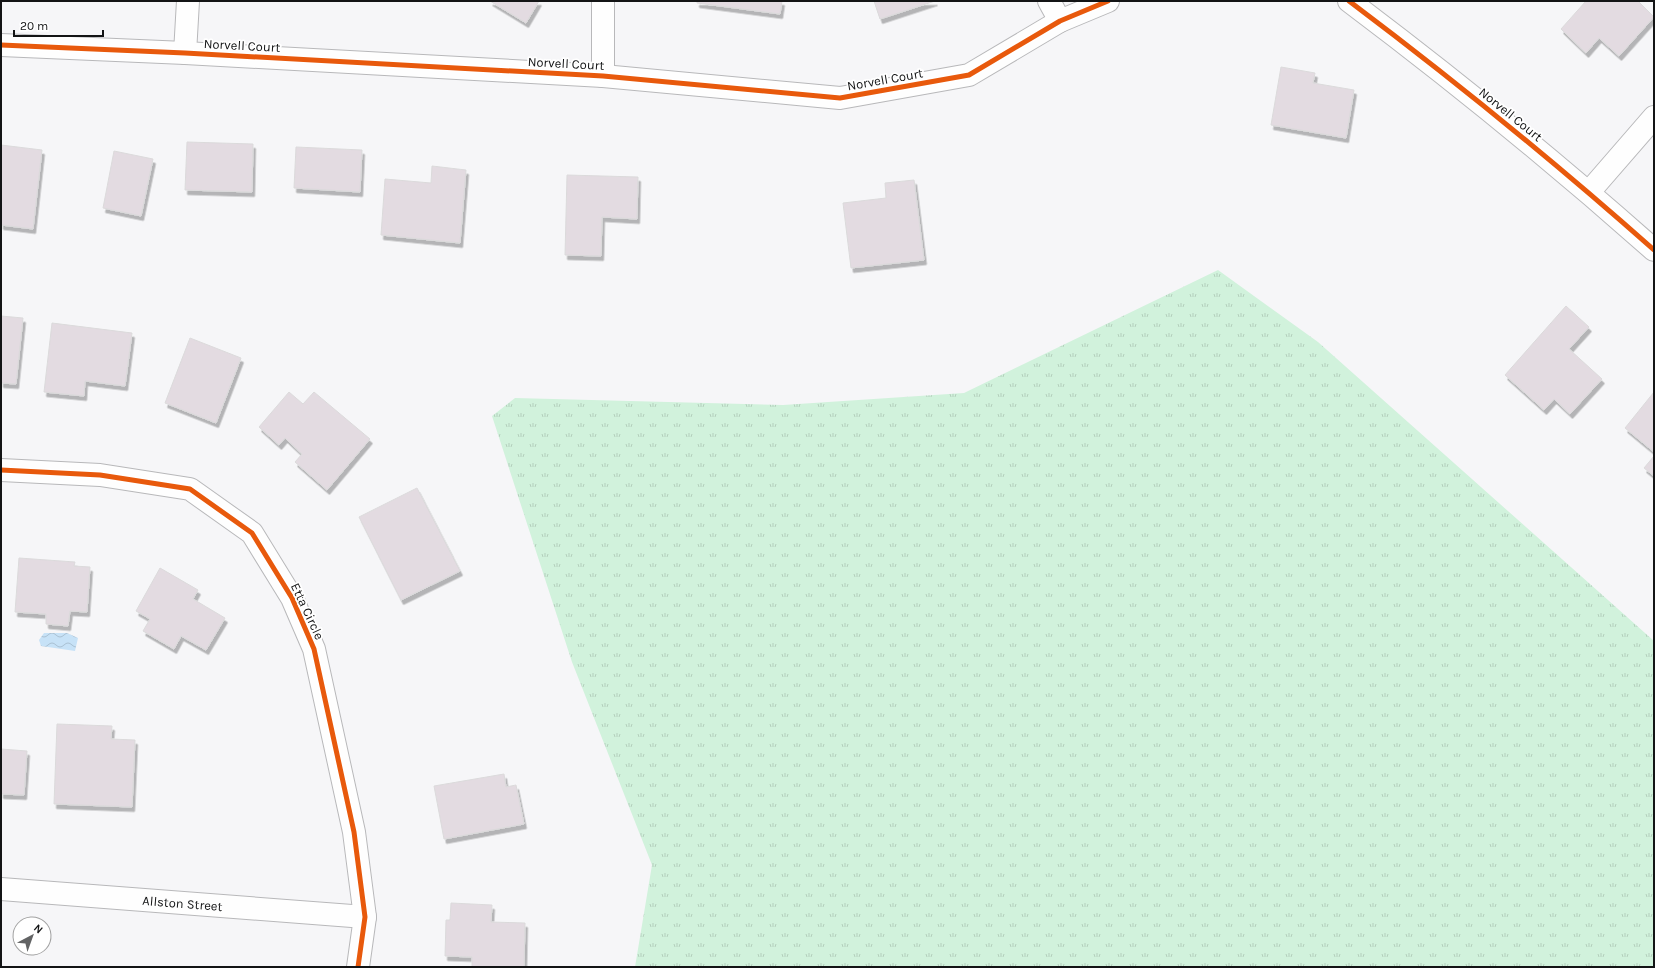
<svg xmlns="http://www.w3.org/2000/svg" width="1655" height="968" font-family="Karla,sans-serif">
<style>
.park{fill:url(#park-tufts)}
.water{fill:url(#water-waves)}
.building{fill:#e3dbe1;stroke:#dbdadb;filter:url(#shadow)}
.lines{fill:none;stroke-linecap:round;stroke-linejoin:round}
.minor-casing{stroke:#b8b8ba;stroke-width:24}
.minor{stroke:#fefefe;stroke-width:22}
.cycleway-casing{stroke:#fff;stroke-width:8}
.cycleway{stroke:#e8590c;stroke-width:5}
.labels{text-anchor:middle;stroke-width:3.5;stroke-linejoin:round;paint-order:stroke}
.street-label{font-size:13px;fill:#131415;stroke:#fff}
</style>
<defs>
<pattern id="park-tufts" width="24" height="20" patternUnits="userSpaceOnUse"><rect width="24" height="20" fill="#d1f2dc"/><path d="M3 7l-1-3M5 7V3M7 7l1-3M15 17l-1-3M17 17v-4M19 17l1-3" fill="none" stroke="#b3cfbc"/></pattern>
<pattern id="water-waves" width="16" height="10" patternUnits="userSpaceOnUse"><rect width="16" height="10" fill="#c7e2f7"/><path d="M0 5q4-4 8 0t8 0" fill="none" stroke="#aac1d3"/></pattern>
<filter id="shadow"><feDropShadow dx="2.5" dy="4.5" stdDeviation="0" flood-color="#0004"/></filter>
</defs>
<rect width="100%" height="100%" fill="#f6f6f8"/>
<path class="park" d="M1218,270l100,72 336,299v326h-1019l17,-102 -80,-203 -80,-246 23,-18 268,7 181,-12z"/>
<path class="water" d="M44,633h23l11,5 -3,13 -34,-5 -2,-6z"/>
<path class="building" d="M490,1h49l-13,22z
M697,1h85l-2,13 -83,-11z
M874,1h61l-55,18z
M1586,1h52l16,16 -35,39 -20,-18 -13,15 -25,-24z
M1281,67l34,6 -2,10 41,7 -8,48 -75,-13z
M187,142l66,2 -1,48 -67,-2z
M1,145l41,5 -9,79 -32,-4z
M296,147l66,3 -2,42 -66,-4z
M114,151l39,8 -12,57 -38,-8z
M432,166l34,4 -6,73 -79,-8 4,-56 46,4z
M567,175l71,2 -1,42 -35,-2 -1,39 -36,-1z
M914,180l10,80 -73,8 -8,-65 43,-5 -1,-15z
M1566,306l23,21 -20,22 33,30 -32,35 -16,-15 -10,11 -39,-35z
M1,316l22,2 -7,66 -15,-1z
M52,323l80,10 -7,53 -40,-5 -1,15 -40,-4z
M190,338l51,20 -25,65 -51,-20z
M289,392l14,12 11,-12 56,47 -43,51 -32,-28 7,-8 -17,-16 -6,7 -20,-18z
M1654,392v60l-29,-24z
M1654,456v20l-10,-8z
M417,488l43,83 -59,29 -42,-83z
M19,558l56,4 -1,4 16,1 -3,45 -17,-1 -2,15 -22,-2v-10l-31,-2z
M160,568l38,22 -5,9 32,19 -19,32 -25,-14 -7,13 -31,-18 7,-12 -14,-8z
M57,724l55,2 -1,13 24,1 -3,67 -78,-3z
M1,749l26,2 -3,44 -23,-1z
M504,774l2,13 10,-2 8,39 -80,15 -10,-53z
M451,903l41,2 -1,17 34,1 -1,44h-52v-10l-27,-1 1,-36h4z"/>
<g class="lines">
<g class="minor-casing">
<g id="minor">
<path d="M603,1v75"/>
<path d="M1049,1l11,20"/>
<path d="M1349,1c105,79 207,162 305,249"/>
<path d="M1,45l184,8 418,23 237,22 129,-23 91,-54 48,-20"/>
<path d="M185,53l3,-52"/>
<path d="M1589,192l65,-75"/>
<path d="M1,470l99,5 90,14 62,44 40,65 22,51 40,183 11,85 -7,50"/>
<path id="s1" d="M1,889l364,28"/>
</g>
</g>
<use href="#minor" class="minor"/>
<g class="cycleway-casing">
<path id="cycleway" d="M1349,1c105,79 207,162 305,249
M1,45l184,8 418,23 237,22 129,-23 91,-54 48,-20
M1,470l99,5 90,14 62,44 40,65 22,51 40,183 11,85 -7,50"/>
</g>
<use href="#cycleway" class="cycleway"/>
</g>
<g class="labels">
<g class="street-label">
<text transform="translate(242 45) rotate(3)" y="5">Norvell Court</text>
<text transform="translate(566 63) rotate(3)" y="5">Norvell Court</text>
<text transform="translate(885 79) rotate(-10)" y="5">Norvell Court</text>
<text transform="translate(1511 114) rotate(39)" y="5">Norvell Court</text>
<text transform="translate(308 611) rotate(65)" y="5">Etta Circle</text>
<text dy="5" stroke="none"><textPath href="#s1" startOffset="182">Allston Street</textPath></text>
</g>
</g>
<rect width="1655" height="968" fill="none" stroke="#131415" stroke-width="4"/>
<g transform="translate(32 936) rotate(41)"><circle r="19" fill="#ffffff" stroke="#a1a1a1"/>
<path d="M0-3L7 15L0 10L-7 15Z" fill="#626364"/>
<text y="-6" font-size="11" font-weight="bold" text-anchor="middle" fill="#131415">N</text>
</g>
<path d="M14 30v6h89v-6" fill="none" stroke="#131415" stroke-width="2"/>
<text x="20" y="30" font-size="12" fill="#131415" stroke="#ffffff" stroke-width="3" paint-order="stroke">20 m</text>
</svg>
